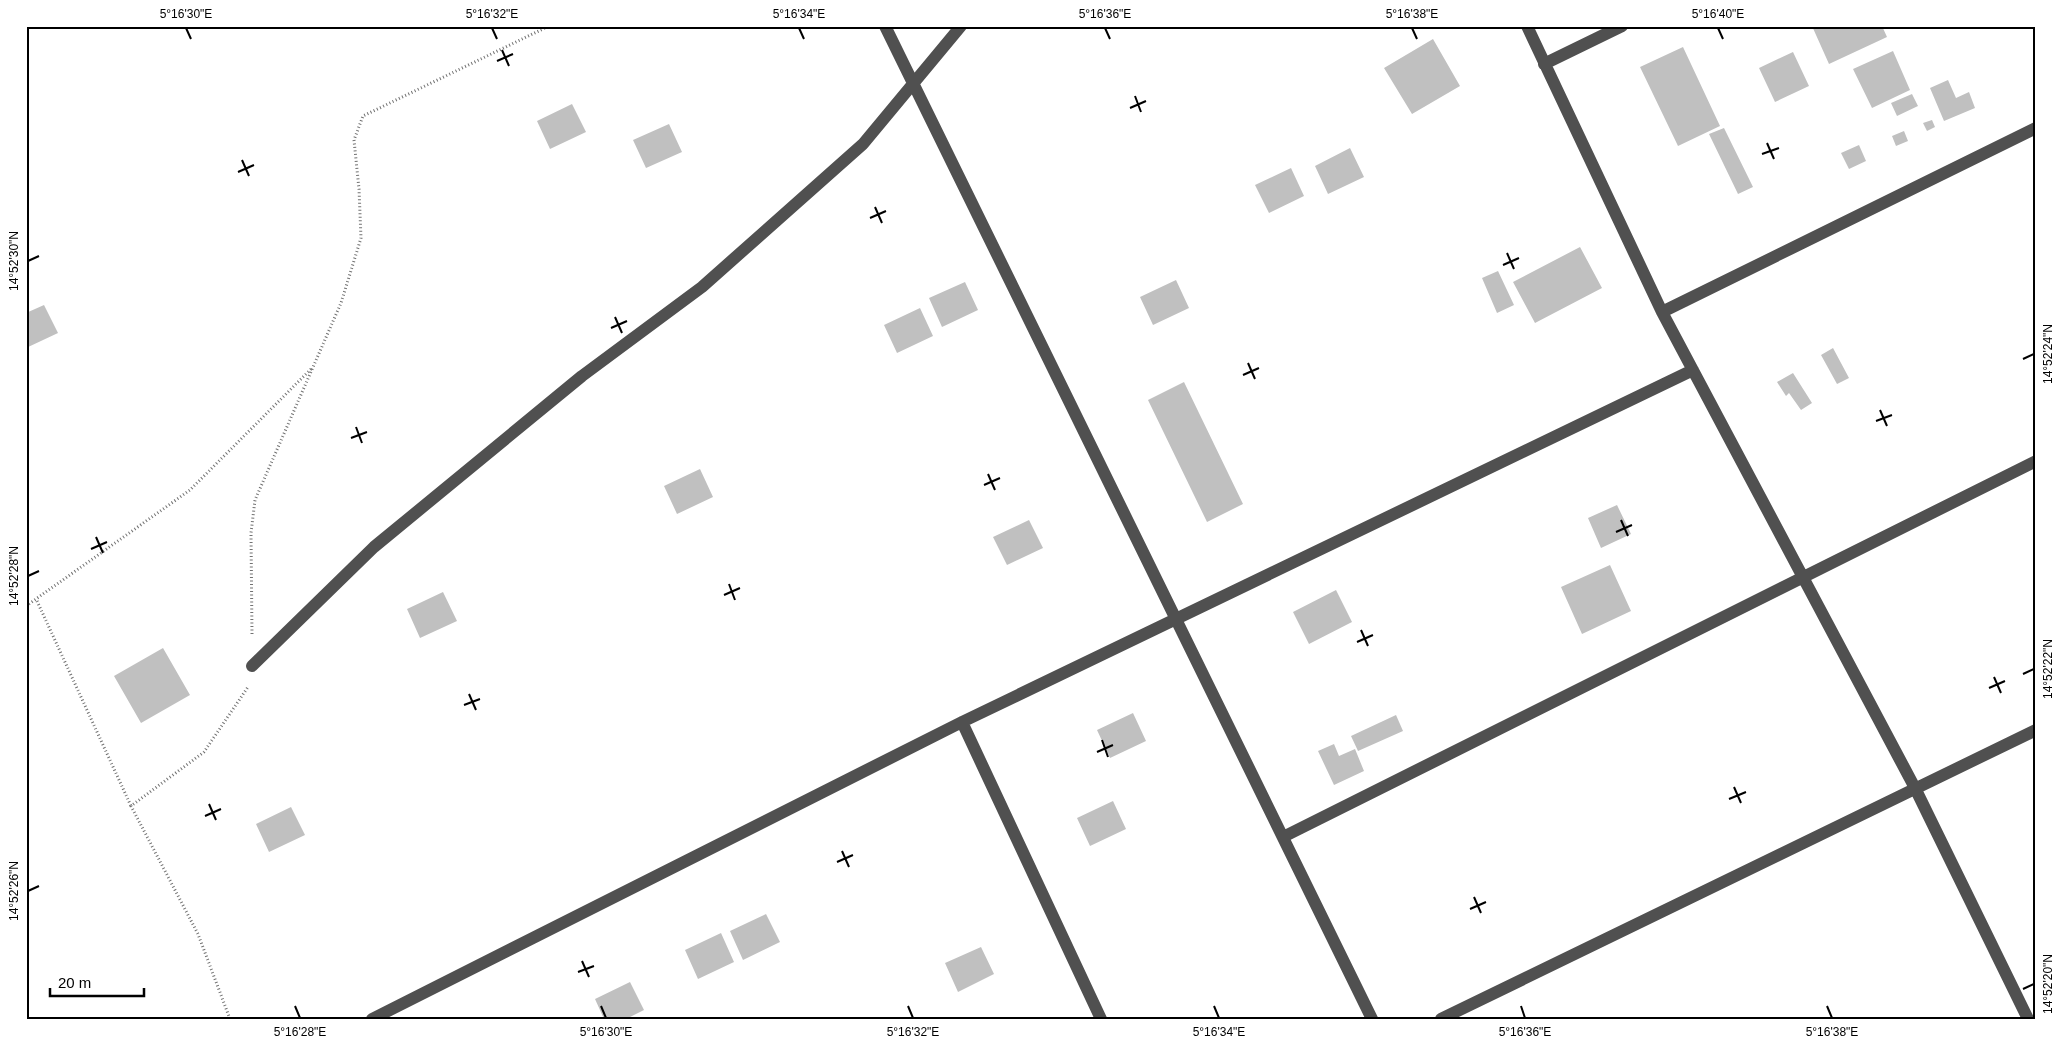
<svg xmlns="http://www.w3.org/2000/svg" width="2062" height="1045" font-family="Arial,sans-serif">
	<style>
		.building { fill: #c0c0c0 }
		.lines { fill: none; stroke-linecap: round; stroke-linejoin: round }
		.path { stroke: #727272; stroke-width: 3; stroke-dasharray: 1 2.5; stroke-linecap: butt }
		.minor { stroke: #505050; stroke-width: 12 }
		.ticks { fill: none; stroke: #000; stroke-width: 2 }
		.neatline { fill: none; stroke: #000; stroke-width: 2 }
		.ticks-label { font-size: 12px; text-anchor: middle; fill: #000 }
	</style>
	<rect width="100%" height="100%" fill="#fff"/>
	<path class="building" d="M1812,26H1882L1887,37L1829,64Z
		M1433,39L1460,86L1412,114L1384,68Z
		M1683,47L1720,126L1678,146L1640,67Z
		M1893,51L1910,90L1872,108L1853,69Z
		M1793,52L1809,86L1775,102L1759,68Z
		M1948,80L1956,98L1969,92L1975,108L1944,121L1930,88Z
		M1912,94L1918,106L1897,116L1891,103Z
		M572,104L586,132L550,149L537,121Z
		M1932,120L1935,127L1927,131L1923,123Z
		M669,124L682,152L646,168L633,140Z
		M1724,128L1753,187L1738,194L1709,134Z
		M1904,131L1908,141L1896,146L1892,136Z
		M1859,145L1866,161L1849,169L1841,153Z
		M1350,148L1364,177L1328,194L1315,166Z
		M1291,168L1304,196L1269,213L1255,185Z
		M1580,247L1602,288L1535,323L1513,282Z
		M1498,271L1514,305L1497,313L1482,278Z
		M1176,280L1189,308L1153,325L1140,297Z
		M965,282L978,310L942,327L929,298Z
		M44,305L58,333L26,348V313Z
		M920,308L933,336L897,353L884,325Z
		M1833,348L1849,378L1837,384L1821,355Z
		M1793,373L1812,403L1801,410L1789,393L1786,396L1777,382Z
		M1184,382L1243,504L1207,522L1148,400Z
		M700,469L713,497L677,514L664,486Z
		M1617,505L1631,534L1601,548L1588,518Z
		M1029,520L1043,548L1007,565L993,537Z
		M1610,565L1631,611L1582,634L1561,587Z
		M1336,590L1352,622L1309,644L1293,612Z
		M443,592L457,621L420,638L407,609Z
		M163,648L190,695L141,723L114,676Z
		M1133,713L1146,741L1110,758L1097,730Z
		M1396,715L1403,731L1358,751L1351,736Z
		M1334,744L1339,756L1355,749L1364,771L1334,785L1318,751Z
		M1113,801L1126,829L1090,846L1077,818Z
		M291,807L305,835L269,852L256,824Z
		M766,914L780,942L743,960L730,931Z
		M721,933L734,962L698,979L685,950Z
		M981,947L994,974L958,992L945,963Z
		M630,982L644,1010L626,1019H604L595,999Z"/>
	<g class="lines">
		<path class="path" d="M37,601L131,806
			M26,606L190,490L311,369
			M252,634L251,533L255,500L341,303L361,238L359,189L354,140L363,116L549,26
			M230,1019L198,934L131,806L204,752L248,687"/>
		<path class="minor" d="M885,26L1372,1019
			M1527,26L1662,312L1915,788L2028,1019
			M1544,64L1622,26
			M1662,312L2036,128
			M252,666L374,547L582,376L702,287L863,144L961,26
			M962,722L1101,1019
			M1283,837L2036,461
			M372,1019L962,722L1693,370
			M1441,1019L2036,730"/>
	</g>
	<path class="ticks" d="M186,28L191,39M492,28L497,39M799,28L804,39M1105,28L1110,39M1412,28L1417,39M1718,28L1723,39M502,50L509,66M497,61L513,54M1135,96L1141,112M1130,108L1146,101M1767,143L1774,159M1762,154L1779,148M242,160L249,176M238,172L254,165M875,207L882,223M870,218L886,211M1507,253L1514,269M28,261L39,256M1503,265L1519,258M615,317L622,333M611,328L627,321M2023,359L2034,354M1248,363L1255,379M1243,375L1259,368M1880,410L1887,426M1876,421L1892,415M356,427L362,443M351,438L367,432M988,474L995,490M984,485L1000,478M1621,520L1628,536M1616,532L1632,525M96,537L103,553M91,549L107,542M28,576L39,571M729,584L735,600M724,595L740,588M1361,630L1368,646M1357,642L1373,635M2023,674L2034,669M1994,677L2001,693M1989,688L2005,681M469,694L476,710M464,705L480,699M1102,740L1108,757M1097,752L1113,745M1734,787L1741,803M1729,799L1746,792M209,804L216,820M205,816L221,809M842,851L849,867M837,862L853,855M28,891L39,886M1474,897L1481,913M1470,909L1486,902M582,961L589,977M578,972L594,966M2023,989L2034,984M295,1006L300,1018M601,1006L606,1018M908,1006L913,1018M1214,1006L1219,1018M1521,1006L1525,1018M1827,1006L1832,1018"/>
	<rect width="2062" height="1045" fill="none" stroke="#ffffff" stroke-width="55"/>
	<path d="M50 988v8h94v-8" fill="none" stroke="#000000" stroke-width="2.5"/>
	<text x="58" y="988" font-size="15" fill="#000000" stroke="#ffffff" stroke-width="4" paint-order="stroke">20 m</text>
	<rect x="28" y="28" width="2006" height="990" class="neatline"/>
	<g class="ticks-label">
		<text x="186" y="18">5°16'30"E</text>
		<text x="492" y="18">5°16'32"E</text>
		<text x="799" y="18">5°16'34"E</text>
		<text x="1105" y="18">5°16'36"E</text>
		<text x="1412" y="18">5°16'38"E</text>
		<text x="1718" y="18">5°16'40"E</text>
		<text transform="translate(14 261) rotate(-90)" y="4">14°52'30"N</text>
		<text transform="translate(2048 354) rotate(-90)" y="4">14°52'24"N</text>
		<text transform="translate(14 576) rotate(-90)" y="4">14°52'28"N</text>
		<text transform="translate(2048 669) rotate(-90)" y="4">14°52'22"N</text>
		<text transform="translate(14 891) rotate(-90)" y="4">14°52'26"N</text>
		<text transform="translate(2048 984) rotate(-90)" y="4">14°52'20"N</text>
		<text x="300" y="1036">5°16'28"E</text>
		<text x="606" y="1036">5°16'30"E</text>
		<text x="913" y="1036">5°16'32"E</text>
		<text x="1219" y="1036">5°16'34"E</text>
		<text x="1525" y="1036">5°16'36"E</text>
		<text x="1832" y="1036">5°16'38"E</text>
	</g>
</svg>
